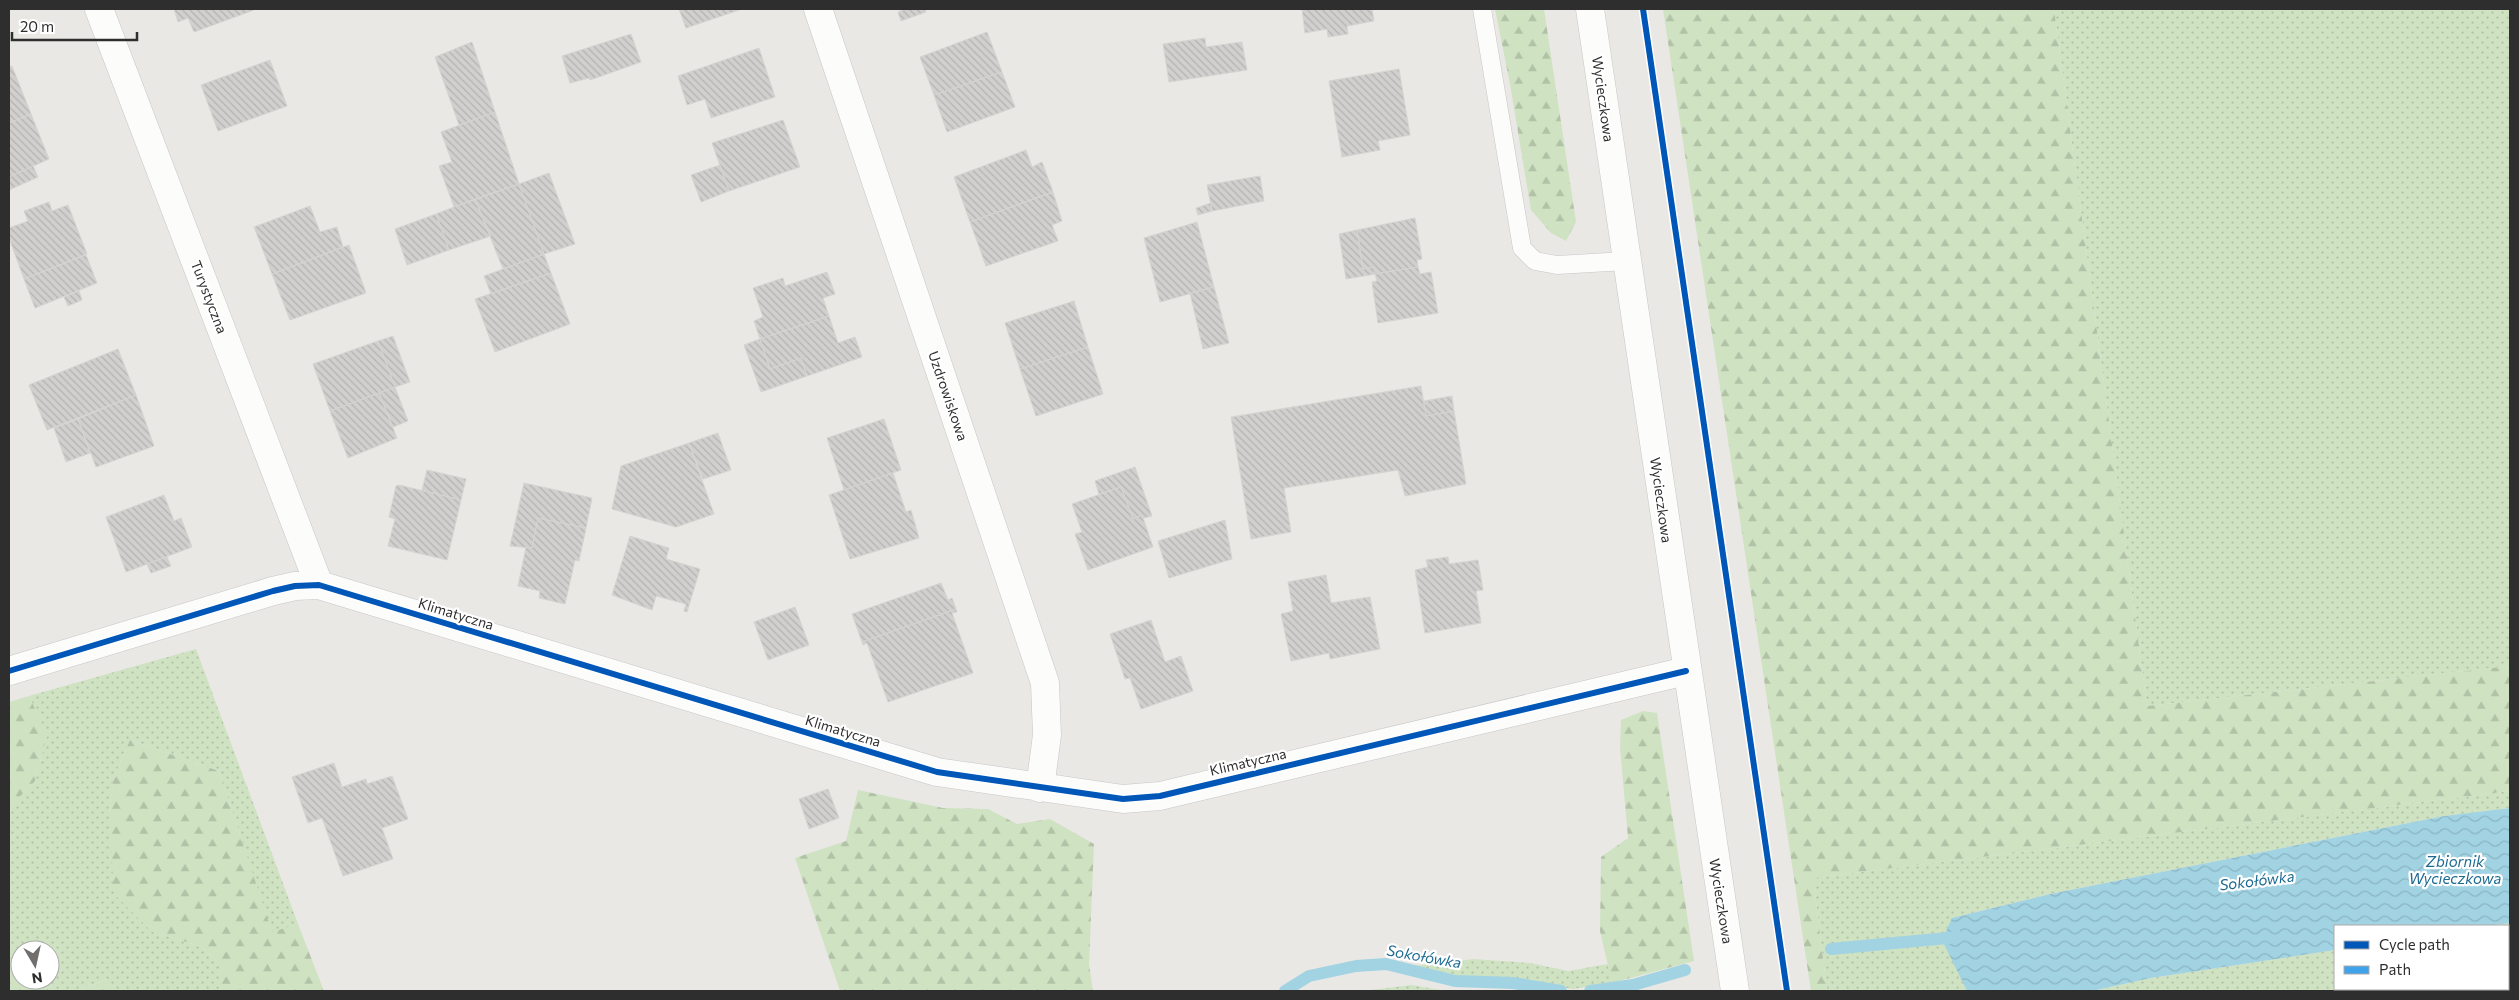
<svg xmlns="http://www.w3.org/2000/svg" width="2519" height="1000" font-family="Commissioner,sans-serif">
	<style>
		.grass { fill: url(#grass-dots) }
		.forest { fill: url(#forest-firs) }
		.water { fill: url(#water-waves) }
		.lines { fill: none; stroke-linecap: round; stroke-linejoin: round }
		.stream { stroke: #a1d3e3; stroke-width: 12 }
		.building { fill: url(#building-back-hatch); stroke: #d5d4d1 }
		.service-casing { stroke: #c7c6c7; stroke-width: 19 }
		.minor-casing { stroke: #c7c6c7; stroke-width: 29 }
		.tertiary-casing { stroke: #c7c6c7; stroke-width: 29 }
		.service { stroke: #fcfcfb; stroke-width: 18 }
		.minor { stroke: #fcfcfb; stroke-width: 28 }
		.tertiary { stroke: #fcfcfb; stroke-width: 28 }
		.quiet { stroke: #3ea3eb; stroke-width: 5; stroke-dasharray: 10 5; stroke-linecap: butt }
		.cycleway-casing { stroke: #fff; stroke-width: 9 }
		.cycleway { stroke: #0057b8; stroke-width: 6 }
		.labels { text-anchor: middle; stroke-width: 4.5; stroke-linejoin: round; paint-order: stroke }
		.street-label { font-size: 14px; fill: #2e2e2e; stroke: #fff }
		.water-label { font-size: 15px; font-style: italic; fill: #1e6b91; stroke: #fff }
	</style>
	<defs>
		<pattern id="grass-dots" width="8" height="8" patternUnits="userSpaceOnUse" patternTransform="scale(1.25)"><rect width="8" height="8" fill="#cfe2c2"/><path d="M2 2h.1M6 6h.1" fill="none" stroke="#b2c2a7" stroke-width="1.8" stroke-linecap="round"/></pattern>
		<pattern id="forest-firs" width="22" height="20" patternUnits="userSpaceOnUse" patternTransform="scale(1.25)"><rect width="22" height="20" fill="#cfe2c2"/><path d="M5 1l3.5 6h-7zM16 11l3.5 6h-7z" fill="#b2c2a7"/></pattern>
		<pattern id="water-waves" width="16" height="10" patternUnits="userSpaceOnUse" patternTransform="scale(1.25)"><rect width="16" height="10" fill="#a1d3e3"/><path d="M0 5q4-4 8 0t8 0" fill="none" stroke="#8bb5c3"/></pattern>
		<pattern id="building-back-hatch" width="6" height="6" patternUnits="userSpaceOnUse" patternTransform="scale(1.25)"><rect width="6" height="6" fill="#d2d0ce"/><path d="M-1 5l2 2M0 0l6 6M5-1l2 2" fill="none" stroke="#b5b3b1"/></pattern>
	</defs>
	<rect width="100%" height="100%" fill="#eae8e5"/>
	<path class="grass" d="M2054,9H2510V666L2147,706Z
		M196,649L298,924L272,933L219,771L130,740L113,780L109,814L151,931L202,947L219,964V991H117L107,979L77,991H53L47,980H50V950H20V952L9,947V808L35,781L47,735L29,696Z
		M2510,791V808L2444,816L2050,894L1952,918L1967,990L1976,991H1827L1813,878Z
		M2510,923V991H2092L2151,978L2335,950V989H2508V926H2488Z
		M1474,959L1530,963L1568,971L1608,964L1612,983L1573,989L1512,979L1449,976L1412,966Z
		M1412,985L1446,991H1361Z"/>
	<path class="forest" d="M1495,9H1544L1576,222L1566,241L1551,233L1531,210L1510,84Z
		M1663,9H2054L2147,706L2510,666V791L1813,878L1827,991H1811Z
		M29,696L47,735L35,781L9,808V702Z
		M1643,711L1657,713L1694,961L1612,983L1600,931L1601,857L1628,838L1620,747L1621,720Z
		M130,740L219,771L272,932L298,924L324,991H219V964L202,947L151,931L114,894L109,814L113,780Z
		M858,790L943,808L988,809L1017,824L1050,819L1094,844L1089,964L1093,991H840L795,858L846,841Z
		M9,947L20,952V980H47L53,991H9Z
		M108,979L117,991H75H77Z"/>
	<path class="water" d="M2510,808V923L2488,926H2335V950L2151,978L2092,991H1967L1942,940L1952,918L2050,894L2444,816Z"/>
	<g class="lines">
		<path class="stream" d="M1831,949L1958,937
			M1285,991L1309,976L1356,966L1386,964L1455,981L1513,983L1561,991
			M1590,991L1633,985L1685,970"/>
	</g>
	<path class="building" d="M174,9H254V10L194,32L188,18L178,22Z
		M679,9H742L686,28Z
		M906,9H925L926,12L901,21L898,12Z
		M1302,9H1372L1374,21L1347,26L1348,34L1328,37L1327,29L1305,33Z
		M987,32L1002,72L934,95L920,57Z
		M631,34L641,62L590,80L589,78L570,83L562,56Z
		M1205,38L1206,47L1242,42L1247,70L1169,82L1163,44Z
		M472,42L495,112L459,125L435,57Z
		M759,48L775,97L711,118L705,99L687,105L678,76Z
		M270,60L287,106L218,131L201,85Z
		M12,66L31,114L9,123V67Z
		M1399,69L1410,135L1378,141L1380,150L1342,157L1329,81Z
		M1002,72L1015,107L947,132L934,95Z
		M495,112L519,184L454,207L439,166L452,162L441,132Z
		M31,114L49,159L9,177V123Z
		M783,120L800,167L729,191L712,143Z
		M1026,150L1032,167L1042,162L1053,192L970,222L954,177Z
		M720,165L729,191L701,202L691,175Z
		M33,166L38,177L9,190V177Z
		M549,173L575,244L544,254L519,184Z
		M1260,176L1264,201L1212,211L1207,185Z
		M519,184L544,254L503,269L475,199Z
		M1053,192L1062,221L1052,225L1058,241L986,266L970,222Z
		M475,199L491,236L449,250L436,214Z
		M49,202L52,211L68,205L87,254L24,279L9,238V228L28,221L24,211Z
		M1211,203L1212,211L1198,215L1196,208Z
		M310,206L320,232L337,227L343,247L272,274L254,227Z
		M436,214L449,250L407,265L395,229Z
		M1415,218L1422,259L1417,260L1418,267L1375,274L1374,267L1363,269L1357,230Z
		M1197,222L1214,287L1160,302L1144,238Z
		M1357,230L1363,269L1374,267L1375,274L1346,279L1339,234Z
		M349,245L366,293L290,320L272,274Z
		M544,254L551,273L491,294L484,276Z
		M86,255L97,283L35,308L24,279Z
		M1418,267L1420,274L1431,272L1438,313L1378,323L1372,282L1377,281L1375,274Z
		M827,272L835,294L823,298L829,316L760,339L754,321L763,317L753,288L783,278L785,286Z
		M551,273L570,324L495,352L475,299Z
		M1214,287L1229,343L1203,349L1190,293Z
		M79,291L82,300L68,306L64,297Z
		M1074,301L1088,347L1020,369L1005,323Z
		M829,316L838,343L855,337L862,357L807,376L801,358L770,369L760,339Z
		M393,336L410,382L395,387L378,341Z
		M760,339L770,369L801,358L807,376L761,392L744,345Z
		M378,341L395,387L330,411L313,364Z
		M1088,347L1103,394L1036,416L1020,369Z
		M118,349L136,395L47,430L29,385Z
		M1421,386L1426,416L1454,411L1466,484L1405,496L1398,470L1284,488L1291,532L1251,539L1231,417Z
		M395,387L408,421L393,427L379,393Z
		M379,393L397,438L348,458L330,411Z
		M136,395L154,446L96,467L78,419Z
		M1452,396L1454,411L1426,416L1424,401Z
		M78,419L90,453L66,462L54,428Z
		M884,419L901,470L844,490L827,438Z
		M718,433L731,470L703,479L689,443Z
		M689,443L714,514L676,527L612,509L621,466Z
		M1135,467L1152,516L1144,518L1142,515L1133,519L1121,487L1099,494L1095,481Z
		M427,470L466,479L461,500L422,490Z
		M893,473L906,512L911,510L919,538L850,559L829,495Z
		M524,483L592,498L586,528L538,518L532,548L510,546Z
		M399,485L461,500L447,560L388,546L395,519L389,517L396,486Z
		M1121,487L1133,519L1142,515L1153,547L1088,570L1075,534L1082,532L1072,504Z
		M164,495L174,521L181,518L192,547L126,572L106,517Z
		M538,518L586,528L579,561L575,560L565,604L539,598L540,591L518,586L526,547L532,548Z
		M1225,520L1232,559L1169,578L1158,541Z
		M630,536L669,548L666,559L700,569L687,612L684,611L686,604L656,596L652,610L612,595Z
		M167,557L171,566L151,573L147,564Z
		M1448,557L1449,564L1478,560L1483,590L1476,591L1481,623L1425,633L1415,570L1428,567L1426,560Z
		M1326,575L1331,603L1370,597L1380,649L1330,659L1329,653L1291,661L1281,614L1293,611L1288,582Z
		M941,583L948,600L952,598L956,609L862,642L852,614Z
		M795,607L809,645L768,660L754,622Z
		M956,609L957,612L952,613L973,673L888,702L867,643L863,645L862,642Z
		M1151,620L1165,662L1181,656L1193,691L1141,709L1130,678L1125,679L1110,634Z
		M334,763L342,787L366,779L367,784L392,776L408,819L382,828L393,859L343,876L322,818L308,823L292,777Z
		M828,789L839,818L809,829L799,799Z"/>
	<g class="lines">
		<g class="service-casing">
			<path id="service" d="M1482,9L1522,248L1535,261L1557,265L1626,261"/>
		</g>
		<g class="minor-casing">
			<path id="minor" d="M99,9L319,585
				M818,9L1045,683L1047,735L1040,788
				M9,671L273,591L295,586L319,585L937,772L1123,799L1160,796L1686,671"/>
		</g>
		<g class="tertiary-casing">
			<path id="tertiary" d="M1590,9L1735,991"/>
		</g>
		<use href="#service" class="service"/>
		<use href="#minor" class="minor"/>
		<use href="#tertiary" class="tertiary"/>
		<path class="quiet" d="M2508,958L2510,957
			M2355,991L2360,989"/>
		<g class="cycleway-casing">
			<path id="cycleway" d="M1643,9L1787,991
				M9,671L273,591L295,586L319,585L937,772L1123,799L1160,796L1686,671"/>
		</g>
		<use href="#cycleway" class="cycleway"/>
	</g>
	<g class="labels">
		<g class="street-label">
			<text transform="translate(1603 99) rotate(82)" y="5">Wycieczkowa</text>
			<text transform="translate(209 297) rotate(69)" y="5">Turystyczna</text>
			<text transform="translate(948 396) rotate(71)" y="5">Uzdrowiskowa</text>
			<text transform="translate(1661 500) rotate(82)" y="5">Wycieczkowa</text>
			<text transform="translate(456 614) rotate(17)" y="5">Klimatyczna</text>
			<text transform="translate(843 731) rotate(17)" y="5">Klimatyczna</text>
			<text transform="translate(1248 762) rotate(-13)" y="5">Klimatyczna</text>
			<text transform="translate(1721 901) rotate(81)" y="5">Wycieczkowa</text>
		</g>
		<g class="water-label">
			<text x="2455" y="867">Zbiornik<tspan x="2455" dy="17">Wycieczkowa</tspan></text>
			<text transform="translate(2257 881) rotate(-7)" y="5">Sokołówka</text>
			<text transform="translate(1424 957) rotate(10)" y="5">Sokołówka</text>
		</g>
	</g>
	<rect width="2519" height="1000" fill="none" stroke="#2e2e2e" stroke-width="20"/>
	<rect x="2334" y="925" width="175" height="65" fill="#ffffff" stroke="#ababab"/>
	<rect x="2344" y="941" width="25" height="8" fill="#0057b8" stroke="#ababab"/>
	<text x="2379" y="950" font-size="15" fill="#2e2e2e">Cycle path</text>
	<rect x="2344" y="966" width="25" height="8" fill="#3ea3eb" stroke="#ababab"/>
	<text x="2379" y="975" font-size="15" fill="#2e2e2e">Path</text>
	<g transform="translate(35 965) rotate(171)"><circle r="24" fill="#ffffff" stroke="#ababab"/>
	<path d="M0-4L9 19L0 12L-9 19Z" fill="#706f6e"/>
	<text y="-8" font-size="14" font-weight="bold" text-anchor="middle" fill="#2e2e2e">N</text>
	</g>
	<path d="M12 32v8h125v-8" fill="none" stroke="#2e2e2e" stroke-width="2.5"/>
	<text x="20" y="32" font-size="15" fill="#2e2e2e" stroke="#ffffff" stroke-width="4" paint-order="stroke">20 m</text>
</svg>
